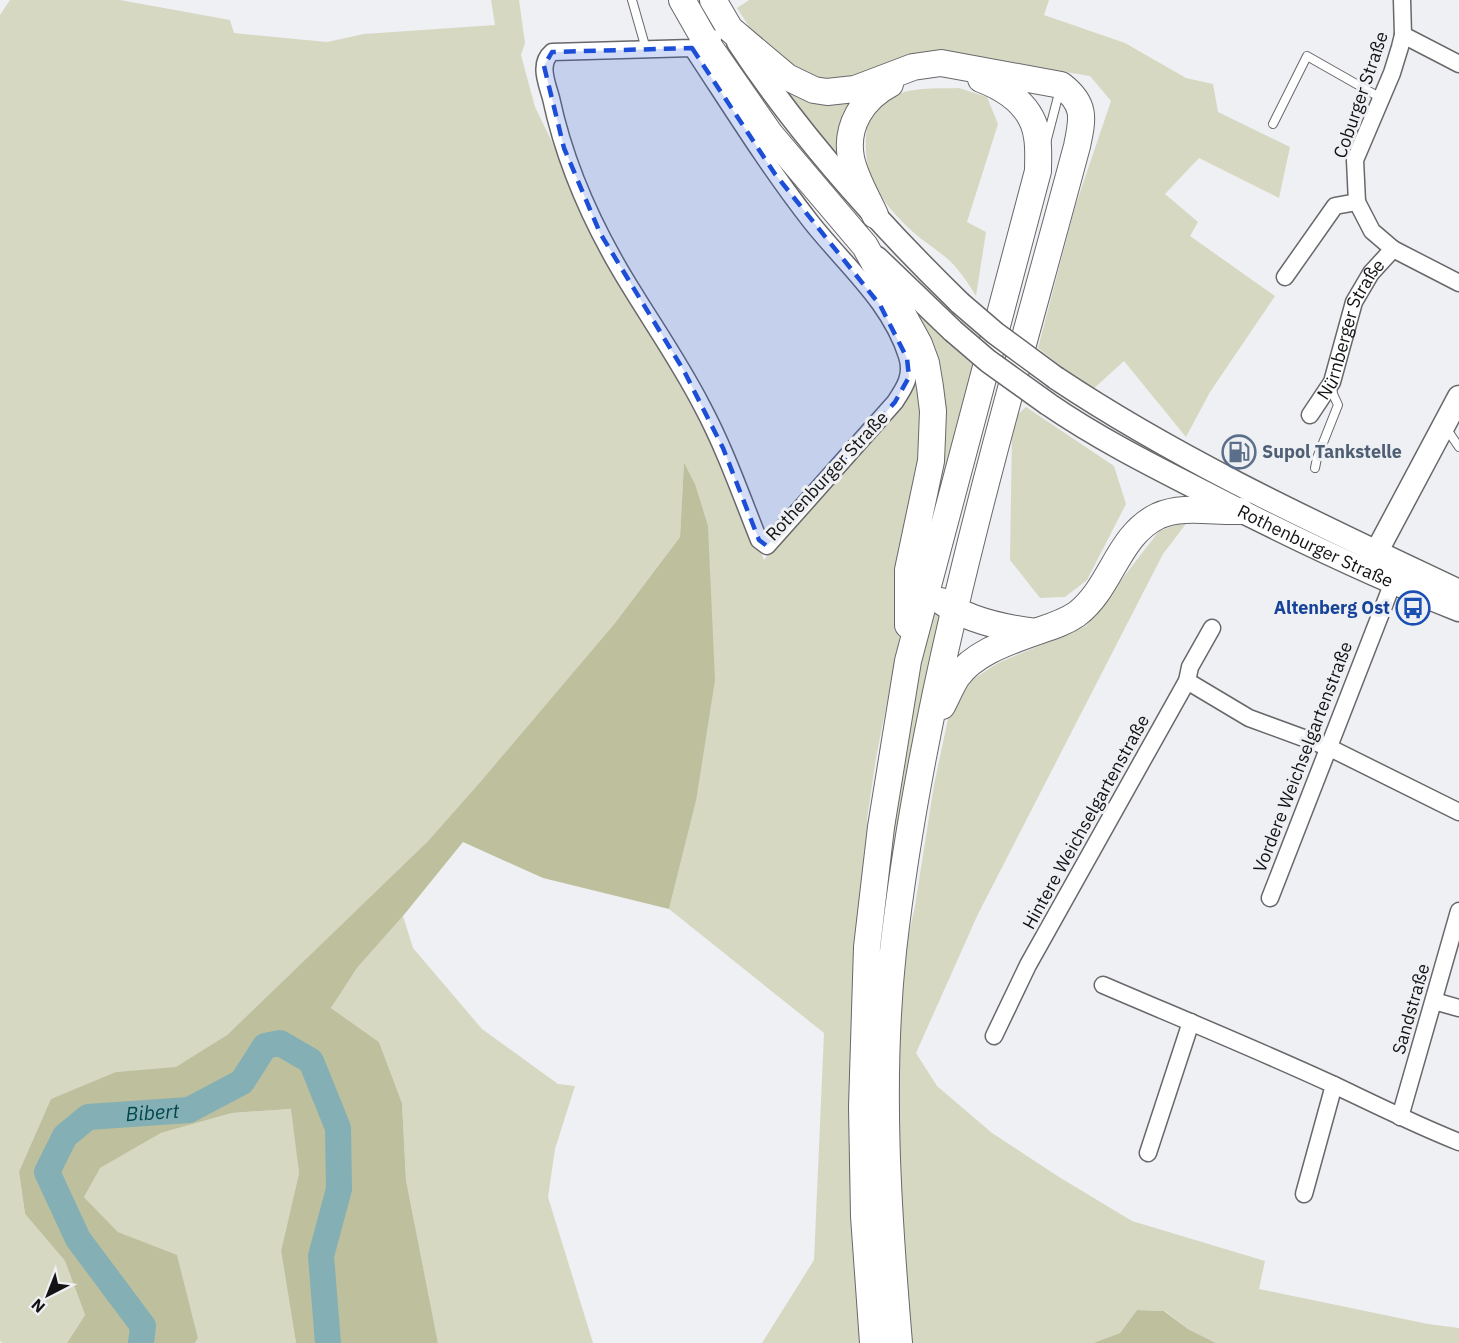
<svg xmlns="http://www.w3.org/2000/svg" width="1459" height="1343" font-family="'IBM Plex Sans',sans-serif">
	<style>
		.green { fill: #d6d8c2 }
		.forest { fill: #bec09d }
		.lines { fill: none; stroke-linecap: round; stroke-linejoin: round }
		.river { stroke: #83afb5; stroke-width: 26 }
		.lane-casing { stroke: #68686b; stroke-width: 10 }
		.street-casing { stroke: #68686b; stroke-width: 19 }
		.secondary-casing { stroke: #68686b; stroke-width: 25 }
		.primary-casing { stroke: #68686b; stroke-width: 28 }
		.lane { stroke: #fff; stroke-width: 8 }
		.street { stroke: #fff; stroke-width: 16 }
		.secondary { stroke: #fff; stroke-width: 22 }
		.primary { stroke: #fff; stroke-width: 26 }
		.secondary-bridge-casing { stroke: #68686b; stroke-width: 25; stroke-linecap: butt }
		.secondary-bridge { stroke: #fff; stroke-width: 22 }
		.marked { fill: #1d4ed8; fill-opacity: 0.2; stroke: #1d4ed8; stroke-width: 4.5; stroke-dasharray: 12 8; stroke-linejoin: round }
		.labels { text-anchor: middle; stroke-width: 6; stroke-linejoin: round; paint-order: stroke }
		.street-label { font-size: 18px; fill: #131314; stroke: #eff0f3 }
		.service-label { font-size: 18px; font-weight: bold; fill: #4e5e75; stroke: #eff0f3; text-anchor: start }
		.transit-label { font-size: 18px; font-weight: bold; fill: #164399; stroke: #eff0f3; text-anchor: end }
		.water-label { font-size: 20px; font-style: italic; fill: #00464d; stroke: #eff0f3 }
	</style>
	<rect width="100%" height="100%" fill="#eff0f3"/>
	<path class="green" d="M10,0H120L230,20L234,33L327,42L364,34L495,25L491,0H519L525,43L521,55L535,107L574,187L726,471L764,560L912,391L915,377L926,393L901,631L876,758L867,819L865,1343H762L814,1260L824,1033L669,909L696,801L684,465L680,537L615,623L481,781L428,841L227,1035L176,1068L116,1072L19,1172L25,1214L65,1261L85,1315L67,1343H2L0,1341V15Z
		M749,0H1049L1044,15L1125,43L1186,78L1213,84L1218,112L1290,147L1279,198L1199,158L1165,194L1198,222L1190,236L1275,296L1210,392L1186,437L1124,361L1091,391L1038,348L1075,207L1111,101L1090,76L980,58L836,87L767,54L737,8Z
		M777,81L853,97L845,166Z
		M959,88L987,97L998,124L967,222L986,232L976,296C971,288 965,278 958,270C946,254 927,245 913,232C881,203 860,173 867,128C868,121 873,115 878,109C897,85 930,89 959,88Z
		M902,295L950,341L949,344L974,365L918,582L936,464Z
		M1026,407L1114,466L1126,504L1087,580L1065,597L1040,598L1010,560L1012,431L1017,415Z
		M1188,521L1163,554L978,914L916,1053L937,1086L992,1133L1059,1177L1132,1221L1265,1261L1259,1289L1428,1324L1459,1328V1343H1216L1188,1329L1165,1311L1137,1310L1120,1333L1093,1343H907L894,1106L902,965L915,906L934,785L948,719L961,687L998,663L1086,626L1159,531Z
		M943,609L904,810L891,1343H881L872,1211L881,893L929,612Z
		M403,916L413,948L482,1029L558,1084L575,1086L555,1149L548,1197L593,1343H438L406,1180L402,1103L379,1042L331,1008L357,968Z
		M292,1109L299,1173L281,1251L296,1343H195L198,1338L177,1256L118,1232L84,1197L99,1168L161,1133L232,1113Z"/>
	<path class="forest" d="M684,463L695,484L708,526L715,680L696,801L669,909L543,878L463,842L403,916L357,968L331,1008L379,1042L402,1103L406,1180L438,1343H296L281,1251L299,1173L291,1109L232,1113L161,1133L100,1168L84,1197L118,1232L177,1255L198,1338L195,1343H67L85,1315L65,1261L25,1214L19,1172L51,1099L116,1072L176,1067L227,1035L428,841L481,781L615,623L680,537Z
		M1137,1310L1164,1311L1188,1329L1216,1343H1093L1120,1333Z"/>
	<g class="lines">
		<path class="river" id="s1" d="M141,1343L143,1326L78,1239L47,1172L65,1136L88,1117L189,1110L242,1082L265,1046L280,1043L311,1061L338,1128L339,1189L321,1256L328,1343"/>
		<g class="lane-casing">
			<path id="lane" d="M632,0L646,49
				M1273,124L1307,56L1381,98
				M1046,143L1060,89
				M1446,428L1459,447
				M1315,468L1317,458L1338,405L1333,394L1332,385"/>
		</g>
		<g class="street-casing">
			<g id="street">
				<path d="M1403,35L1459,64"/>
				<path d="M692,48C731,107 768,167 811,222C845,265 890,302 907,356C913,375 905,387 895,402L767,546L759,540C741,495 725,449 702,406C678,359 647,316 620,270C589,217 564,159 551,98C547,83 538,64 552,52L692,48L713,38"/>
				<path d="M1357,202L1372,231L1393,249"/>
				<path d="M1285,277L1335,206L1357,202L1355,160L1392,73L1400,47L1403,35L1402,0"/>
				<path id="s2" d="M1310,415L1332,382L1354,302L1371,273L1393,249L1459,283"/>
				<path d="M1187,681L1249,718L1328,747L1459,812"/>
				<path d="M1270,898L1397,572"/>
				<path d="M1103,985C1180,1018 1258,1050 1334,1085C1376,1105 1416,1125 1459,1142"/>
				<path d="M1434,1001L1459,1008"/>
				<path d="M994,1036L1028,965L1187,681L1190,667L1212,628"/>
				<path d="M1400,1117L1459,911"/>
				<path d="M1148,1153L1191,1022"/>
				<path d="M1304,1194L1334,1085"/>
			</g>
		</g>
		<g class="secondary-casing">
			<g id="secondary">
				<path d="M738,42C801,138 878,223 960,303"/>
				<path d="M877,258L953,331"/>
				<path d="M1056,378C1182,462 1322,526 1459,591"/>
				<path id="s3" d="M1048,404C1096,437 1147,463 1198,489C1283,533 1370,575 1459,610"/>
				<path d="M1370,564L1459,397"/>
			</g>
		</g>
		<g class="primary-casing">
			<path id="primary" d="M682,0L706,42L770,134L865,246L919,344L926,363L930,387L933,411L932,437L931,461L908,570V625
				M713,0L730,29L787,77L814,90L827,92L855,89L913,67L941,63L1061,85C1086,104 1083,118 1077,146C1006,412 924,677 893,951C879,1082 888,1213 899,1343
				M875,215C867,197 855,178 851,158C845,126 863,98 890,84
				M941,601C966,620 1004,628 1036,632
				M942,706C947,697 951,686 957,677C974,653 1008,642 1035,632C1050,627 1064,623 1077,614C1112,587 1117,536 1158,516C1182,505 1213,512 1240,511
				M873,1343L864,1216L862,1107L867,947L881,827L908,661L1038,171C1038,160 1039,148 1037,137C1033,107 1007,89 981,79"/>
		</g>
		<use href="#lane" class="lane"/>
		<use href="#street" class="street"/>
		<use href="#secondary" class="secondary"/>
		<use href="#primary" class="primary"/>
		<g class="secondary-bridge-casing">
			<path id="secondary-bridge" d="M960,303L995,333L1056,378
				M953,331L988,361L1048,404"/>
		</g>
		<use href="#secondary-bridge" class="secondary-bridge"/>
	</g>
	<path class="marked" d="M692,48L775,174L880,305L907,358L909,377L895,402L767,546L759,540L723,448L684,371L600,233L564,148L544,66L552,52Z"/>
	<defs>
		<g id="fuel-ring" transform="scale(1.725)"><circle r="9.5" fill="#eff0f3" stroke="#5c6f8a" stroke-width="1.5"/><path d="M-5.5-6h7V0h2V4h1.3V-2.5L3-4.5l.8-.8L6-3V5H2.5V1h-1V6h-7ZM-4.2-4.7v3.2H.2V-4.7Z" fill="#5c6f8a"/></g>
		<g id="bus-ring" transform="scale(1.725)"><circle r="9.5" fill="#eff0f3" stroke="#1a4fb4" stroke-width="1.5"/><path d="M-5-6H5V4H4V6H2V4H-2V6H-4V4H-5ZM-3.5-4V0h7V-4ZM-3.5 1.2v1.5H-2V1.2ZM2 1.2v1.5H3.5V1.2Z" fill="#1a4fb4"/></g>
	</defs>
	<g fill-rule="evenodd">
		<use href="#fuel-ring" x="1239" y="452"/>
		<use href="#bus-ring" x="1413" y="608"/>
	</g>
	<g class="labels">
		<g class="street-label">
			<text transform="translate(1361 95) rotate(-71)" y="6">Coburger Straße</text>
			<text dy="6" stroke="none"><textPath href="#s2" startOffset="96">Nürnberger Straße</textPath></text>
			<text transform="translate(827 476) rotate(-47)" y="6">Rothenburger Straße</text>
			<text dy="6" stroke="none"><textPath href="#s3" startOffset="303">Rothenburger Straße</textPath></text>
			<text transform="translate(1303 757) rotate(-69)" y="6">Vordere Weichselgartenstraße</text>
			<text transform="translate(1086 822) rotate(-61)" y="6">Hintere Weichselgartenstraße</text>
			<text transform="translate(1411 1009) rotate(-74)" y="6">Sandstraße</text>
		</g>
		<g class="service-label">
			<text x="1262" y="458">Supol Tankstelle</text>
		</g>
		<g class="transit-label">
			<text x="1390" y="614">Altenberg Ost</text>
		</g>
		<g class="water-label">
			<text dy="7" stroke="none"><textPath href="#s1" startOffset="334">Bibert</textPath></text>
		</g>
	</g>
	<g transform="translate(48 1295) rotate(222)" stroke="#eff0f3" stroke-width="4.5" paint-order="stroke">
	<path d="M0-4.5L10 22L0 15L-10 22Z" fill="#131314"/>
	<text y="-9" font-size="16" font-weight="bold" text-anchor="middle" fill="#131314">N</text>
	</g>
</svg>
